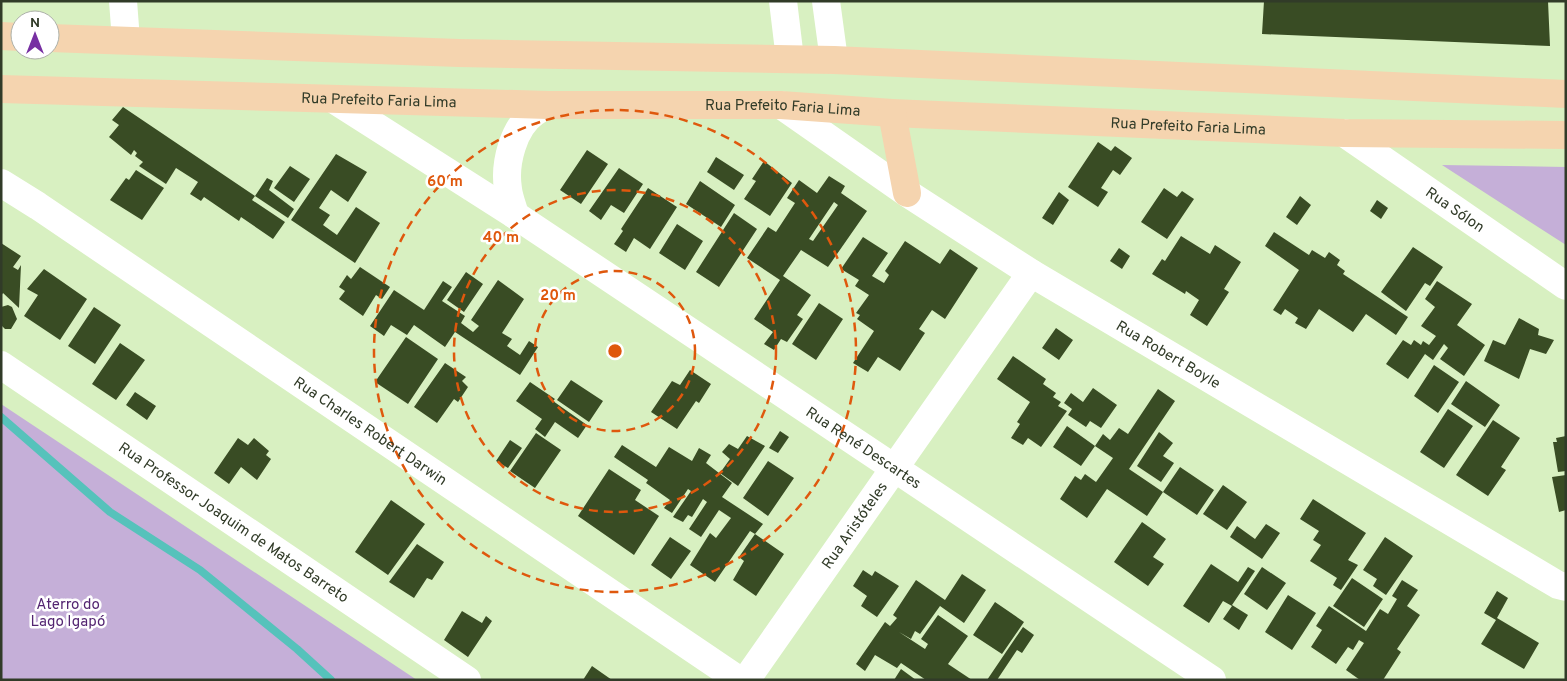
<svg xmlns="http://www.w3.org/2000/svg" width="1567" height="681" font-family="Overpass,sans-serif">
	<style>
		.park { fill: #c5afd8 }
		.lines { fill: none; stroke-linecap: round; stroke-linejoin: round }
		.stream { stroke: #56c2bb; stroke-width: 8 }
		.building { fill: #394c24; fill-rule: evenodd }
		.minor { stroke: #fff; stroke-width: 28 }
		.major { stroke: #f5d4af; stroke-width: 28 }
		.ring { fill: none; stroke: #df580d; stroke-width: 2.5; stroke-dasharray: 9 6 }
		.labels { text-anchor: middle; stroke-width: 5; stroke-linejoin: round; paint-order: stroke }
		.street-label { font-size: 15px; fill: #313b28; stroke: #fff }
		.park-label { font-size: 15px; fill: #532571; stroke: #fff }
		.centre { fill: #df580d; stroke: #fff; stroke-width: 2.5 }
		.ring-label { font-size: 15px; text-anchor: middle; font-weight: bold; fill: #df580d; stroke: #fff; stroke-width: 5; stroke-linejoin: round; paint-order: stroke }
	</style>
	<rect width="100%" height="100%" fill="#d8f0c1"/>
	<path class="park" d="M1442,165L1566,167V245Z
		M1,404L417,680H1Z"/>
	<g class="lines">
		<path class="stream" d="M1,417L110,512L200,570L297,649L331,680"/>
	</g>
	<path class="building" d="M1264,1H1548L1550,46L1262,34Z
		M123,107L255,196L252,200L285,222L273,239L241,217L239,221L204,197L201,201L190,194L198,182L176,168L166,184L139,166L143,162L135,156L137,153L134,150L131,155L109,137L119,125L112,120Z
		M1098,142L1111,151L1115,146L1132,158L1120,175L1113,170L1101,188L1108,192L1098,207L1068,187Z
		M587,150L608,164L581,204L560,190Z
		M336,154L367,172L348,202L331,190L319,208L330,215L323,225L337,235L356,207L380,223L355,263L291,220Z
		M716,157L744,175L734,190L707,172Z
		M764,161L792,183L770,216L744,199L756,181L752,179Z
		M290,166L310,179L294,202L274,188Z
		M619,168L643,184L624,213L611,205L601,220L589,211Z
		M136,170L164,188L142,220L110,200L126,178L129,180Z
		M829,176L845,186L841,193L867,211L828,267L801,250L783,276L811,295L797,315L803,319L787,342L781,339L774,350L764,344L773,332L754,319L780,280L747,258L768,227L776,232L795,203L787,198L799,180L817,193ZM834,202L838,205L813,241L809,239Z
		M267,178L273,181L269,190L294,209L288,218L255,196Z
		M700,181L735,205L721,227L686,204Z
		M648,188L677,207L650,249L634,238L626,252L614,244L623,231L621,229Z
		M1164,188L1177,197L1182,191L1194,199L1167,239L1141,222Z
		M1059,192L1069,200L1053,225L1042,218Z
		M1300,196L1311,205L1297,225L1286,217Z
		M1377,200L1388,208L1381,219L1370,211Z
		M734,213L757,229L719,287L696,272Z
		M677,224L703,241L685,270L659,253Z
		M1274,232L1309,255L1312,250L1325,258L1329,252L1340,260L1337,265L1345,271L1343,274L1408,317L1396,335L1366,314L1353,332L1319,309L1306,329L1295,323L1298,318L1285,309L1281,315L1273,310L1299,270L1265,246Z
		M1181,236L1210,254L1215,245L1241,262L1224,289L1229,292L1207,326L1190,315L1199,300L1186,291L1185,294L1152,274L1162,259L1165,261Z
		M863,237L888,253L872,276L884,283L889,275L885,271L905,241L940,264L950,249L978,268L945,319L932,310L919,329L925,333L900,371L878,357L868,372L853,363L874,331L857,319L860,315L856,313L869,295L855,286L859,280L841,269Z
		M1,243L21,256L13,267L18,270L21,265L19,308L3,293L1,296Z
		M1413,247L1443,267L1430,286L1425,283L1406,311L1381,292Z
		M1119,248L1130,256L1122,269L1110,261Z
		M360,267L390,287L382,299L376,295L363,316L339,299L345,291L339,287L347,275L351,279Z
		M44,269L87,299L60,340L24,316L38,295L27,289Z
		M466,272L483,284L464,312L447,300Z
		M498,280L524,299L502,333L512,339L507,346L520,355L529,341L538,347L520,375L455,332L445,347L414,325L407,335L391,325L384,336L370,326L394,290L424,310L443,281L452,287L442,301L465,316L461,323L473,332L479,326L471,320Z
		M1437,281L1472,304L1457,325L1485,345L1464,376L1440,359L1448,348L1444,344L1433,360L1425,354L1408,379L1386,364L1403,340L1411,345L1414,340L1421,345L1423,341L1429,345L1436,336L1421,326L1435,307L1425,299Z
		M819,303L843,319L816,360L792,344Z
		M8,305L12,307L17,319L11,329H5L1,325V307Z
		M94,307L121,325L95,364L68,346Z
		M1519,318L1539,329L1538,335L1554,340L1546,354L1530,349L1519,379L1484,361L1493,340L1505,345Z
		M1056,328L1073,340L1059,360L1042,348Z
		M406,337L438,359L408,404L375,382Z
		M120,343L145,360L116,400L92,384Z
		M1013,356L1046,379L1043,384L1056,393L1053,397L1061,402L1058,406L1067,411L1041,447L1028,438L1023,445L1011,438L1020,424L1017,422L1030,402L997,379Z
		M445,363L466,377L462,381L468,387L458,402L454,399L437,423L414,407Z
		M1434,365L1459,382L1438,413L1414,396Z
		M690,370L711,384L699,403L696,401L677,429L651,412L672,381L680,385Z
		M571,380L603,401L589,422L557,400Z
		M1466,381L1500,405L1485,427L1451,404Z
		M530,382L555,399L553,401L587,425L578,438L555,422L545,437L535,429L542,419L516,401Z
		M1093,388L1117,405L1101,428L1090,421L1086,427L1068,415L1072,409L1064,403L1071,393L1083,402Z
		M1158,389L1175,401L1129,469L1163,492L1180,467L1214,490L1197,515L1163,492L1147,516L1107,489L1087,518L1060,499L1075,476L1081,480L1085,474L1096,482L1113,458L1095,446L1103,434L1110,440L1119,428L1128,434Z
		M135,392L156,406L147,420L126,405Z
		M1448,409L1473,426L1444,468L1420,452Z
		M1493,420L1520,438L1501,467L1506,470L1488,496L1456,475Z
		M1067,426L1095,446L1081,466L1053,447Z
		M780,431L789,437L778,453L769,448Z
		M1159,432L1173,443L1163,456L1174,463L1161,482L1137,466Z
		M536,433L561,450L535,488L510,471Z
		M747,436L765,446L738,486L720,473L730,459L722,452L729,444L738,449Z
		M1566,436V471L1558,472L1553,442H1557L1556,438Z
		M238,438L248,445L254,438L269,451L266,455L271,459L257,480L241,467L229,484L214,473Z
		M510,440L522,448L508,468L496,461Z
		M622,445L656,467L669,447L692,461L699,448L711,455L706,463L732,483L722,497L763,524L755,534L784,554L756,596L733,580L744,561L739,557L755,534L750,531L715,582L690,565L710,533L716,538L731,518L719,510L701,537L689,529L707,502L703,499L692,517L688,515L683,522L673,517L691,491L688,489L672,513L664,508L670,500L646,483L648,480L614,457Z
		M768,461L794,478L768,516L743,498Z
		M609,469L641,490L635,500L659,516L634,555L578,516Z
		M1566,475V510L1559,512L1552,477Z
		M1223,485L1247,502L1227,530L1203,514Z
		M1313,499L1366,533L1348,560L1358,565L1341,590L1333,585L1337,578L1310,561L1321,545L1313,540L1319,531L1300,519Z
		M391,500L425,524L388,575L355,552Z
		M1142,522L1166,539L1153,557L1164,564L1148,586L1114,562Z
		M1266,524L1280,533L1262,559L1230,537L1237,526L1255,539Z
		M670,537L691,551L671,579L651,565Z
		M1385,537L1413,556L1386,595L1373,586L1377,579L1363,570Z
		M417,544L444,562L432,580L427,578L414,598L389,582Z
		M1211,564L1238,582L1248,567L1255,571L1232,605L1248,615L1239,630L1223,619L1232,606L1223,601L1209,623L1183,606Z
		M1262,567L1286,583L1267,610L1244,594Z
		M863,570L872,576L875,571L899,586L877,617L861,606L867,596L853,586Z
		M962,574L986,590L964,623L940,606L920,634L915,631L911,639L899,632L925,649L928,644L921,639L938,615L968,636L948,664L972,680H926L901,663L897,668L875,655L865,671L856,664L885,622L890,626L897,618L893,615L916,580L945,600Z
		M1352,578L1383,599L1364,627L1333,606Z
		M1402,580L1418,590L1407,606L1420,615L1397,649L1401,652L1383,680H1360L1346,670L1364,643L1359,640L1353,650L1348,647L1336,664L1311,647L1322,630L1316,626L1329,606L1366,631L1380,609L1388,614L1397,599L1392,596Z
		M1497,591L1508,598L1497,618L1539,643L1524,669L1481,644L1496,620L1484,613Z
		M1288,595L1316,613L1292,650L1265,632Z
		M995,602L1024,622L1002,654L973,635Z
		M462,611L482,623L486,616L492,621L468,657L444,640Z
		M1023,627L1034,635L1022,653L1017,650L997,680H987Z
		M592,666L612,680H583Z
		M901,669L916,680H894Z"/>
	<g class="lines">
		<g class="minor">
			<path d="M123,1L126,40"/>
			<path d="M783,1L790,59"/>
			<path d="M826,1L834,60"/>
			<path id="s1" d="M333,99L515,215L1212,680"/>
			<path id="s2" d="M781,105L907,193L1031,273L1558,585L1566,587"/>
			<path id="s3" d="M1344,133L1566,286"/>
			<path id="s4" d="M1,183L38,206L739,680"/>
			<path d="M515,215C513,207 509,198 508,189C504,164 513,127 535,112C539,109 544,107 548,105"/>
			<path id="s5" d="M1,365L467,680"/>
			<path id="s6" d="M746,680L1031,273"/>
		</g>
		<g class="major">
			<path d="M1,36L20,37"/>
			<path d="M50,38L459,53L834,60L1566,94"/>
			<path id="s7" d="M1,89L548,105H781L892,113L1344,133L1566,135"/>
			<path d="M892,113L907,193"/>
		</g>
	</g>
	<g class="ring">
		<circle cx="615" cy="351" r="80"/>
		<circle cx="615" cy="351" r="161"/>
		<circle cx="615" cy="351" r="241"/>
	</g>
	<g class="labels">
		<g class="street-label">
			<text dy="5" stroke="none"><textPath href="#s7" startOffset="378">Rua Prefeito Faria Lima</textPath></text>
			<text dy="5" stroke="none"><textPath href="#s7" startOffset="782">Rua Prefeito Faria Lima</textPath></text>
			<text dy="5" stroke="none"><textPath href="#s7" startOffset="1188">Rua Prefeito Faria Lima</textPath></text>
			<text dy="5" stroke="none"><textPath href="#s3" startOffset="135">Rua Sólon</textPath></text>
			<text dy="5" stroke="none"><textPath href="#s2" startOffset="461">Rua Robert Boyle</textPath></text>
			<text dy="5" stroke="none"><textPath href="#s4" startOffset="445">Rua Charles Robert Darwin</textPath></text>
			<text dy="5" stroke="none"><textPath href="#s1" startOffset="635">Rua René Descartes</textPath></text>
			<text dy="5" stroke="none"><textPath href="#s5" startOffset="281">Rua Professor Joaquim de Matos Barreto</textPath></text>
			<text dy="5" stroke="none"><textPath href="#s6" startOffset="189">Rua Aristóteles</textPath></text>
		</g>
		<g class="park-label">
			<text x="68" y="609">Aterro do<tspan x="68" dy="17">Lago Igapó</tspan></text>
		</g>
	</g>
	<circle cx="615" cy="351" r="8" class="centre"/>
	<g class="ring-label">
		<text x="445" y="186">60 m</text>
		<text x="501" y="242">40 m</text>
		<text x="558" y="300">20 m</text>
	</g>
	<rect width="1567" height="681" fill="none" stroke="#313b28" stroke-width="5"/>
	<g transform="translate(35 35)"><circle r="24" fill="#ffffff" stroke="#adb1a9"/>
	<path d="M0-4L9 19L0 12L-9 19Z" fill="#772fa2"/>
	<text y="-8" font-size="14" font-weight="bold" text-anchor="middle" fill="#313b28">N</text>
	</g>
</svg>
